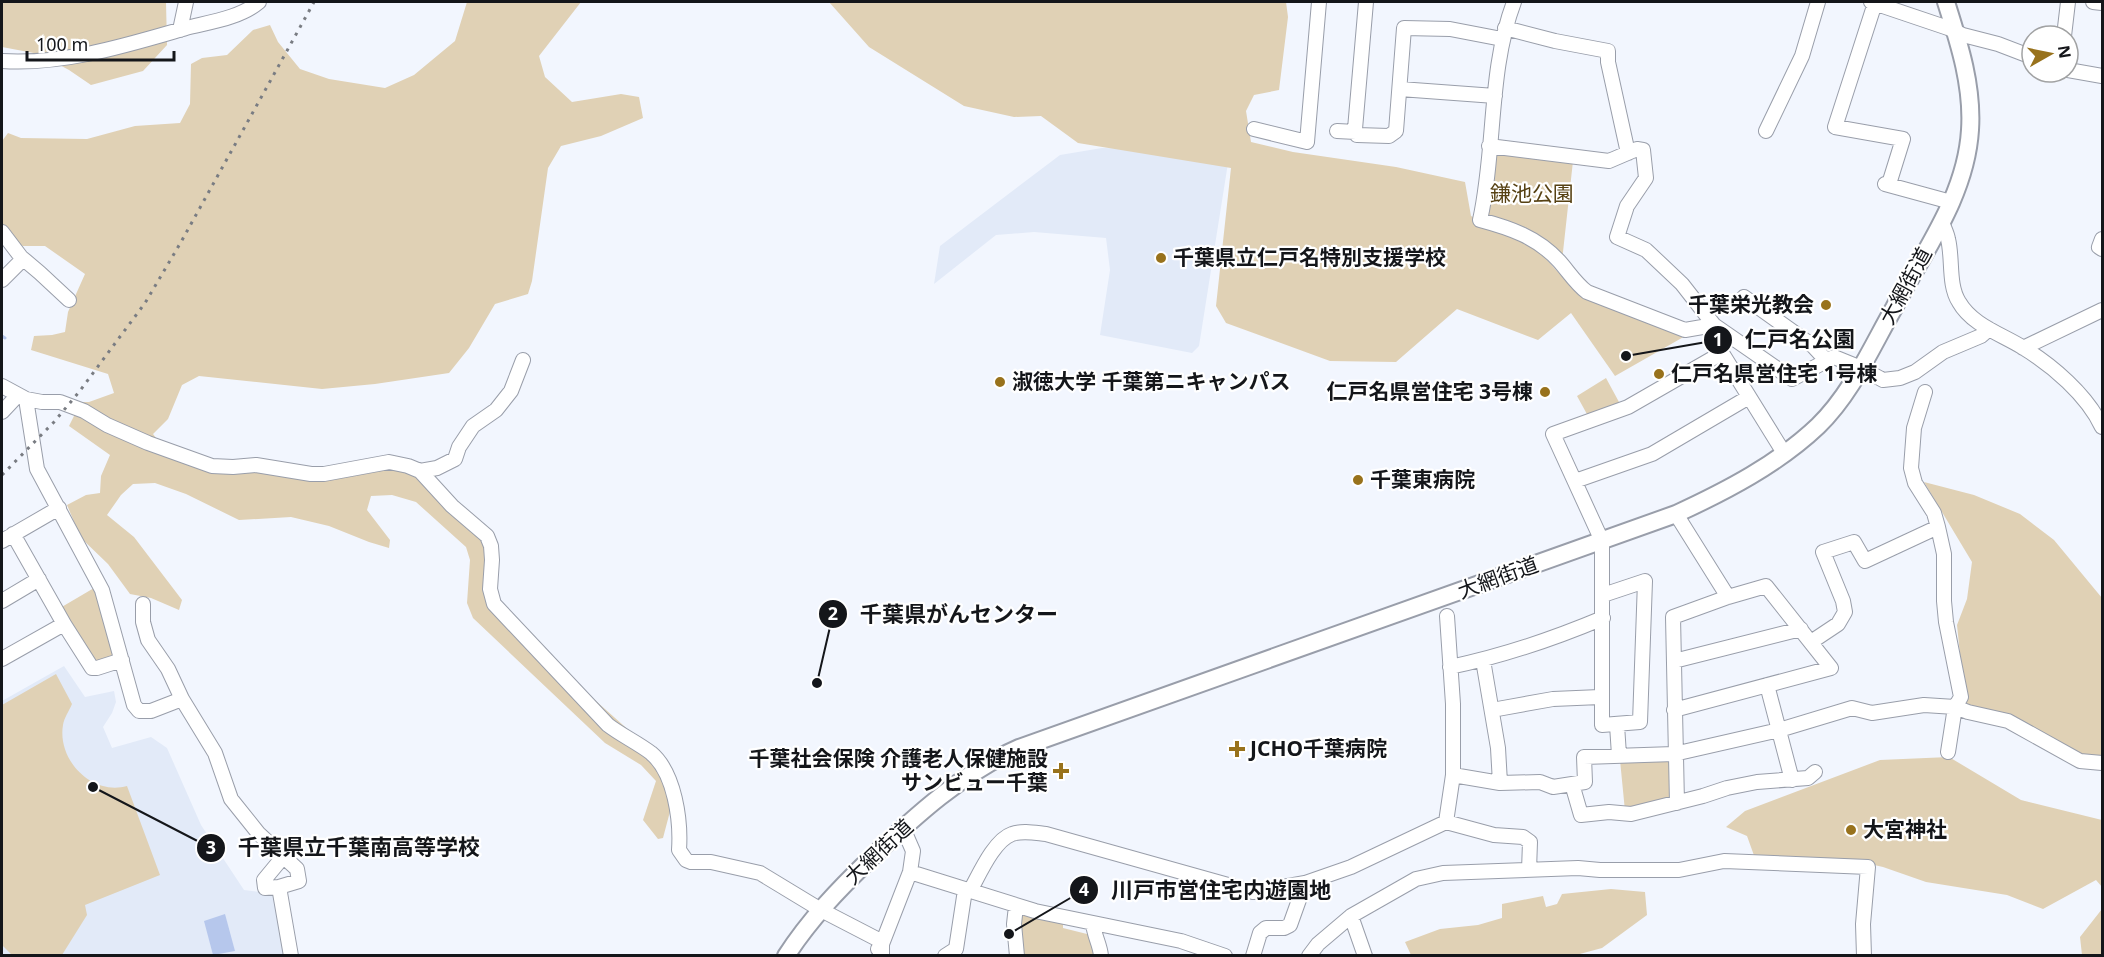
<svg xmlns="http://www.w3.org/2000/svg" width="2104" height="957" font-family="'Noto Sans','Noto Sans JP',sans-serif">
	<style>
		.built { fill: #e2eaf8 }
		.green { fill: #e0d1b5 }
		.water { fill: #b6c7ec }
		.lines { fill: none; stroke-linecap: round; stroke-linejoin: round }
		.stream { stroke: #b6c7ec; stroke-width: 3 }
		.minor-casing { stroke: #999eaa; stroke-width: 16 }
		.major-casing { stroke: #999eaa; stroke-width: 20 }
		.minor { stroke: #fff; stroke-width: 14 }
		.major { stroke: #fff; stroke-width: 16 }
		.rail { stroke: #797c82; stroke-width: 3; stroke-dasharray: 3 6; stroke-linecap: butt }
		.poi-dot { fill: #98721c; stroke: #fff; stroke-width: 2 }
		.labels { text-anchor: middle; stroke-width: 4.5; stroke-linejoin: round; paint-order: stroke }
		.park-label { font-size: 21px; fill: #564113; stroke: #fff }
		.poi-label { font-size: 21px; font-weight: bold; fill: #14161a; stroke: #fff; text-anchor: start }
		.street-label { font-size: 21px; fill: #14161a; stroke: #fff }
		.leader { fill: none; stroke: #14161a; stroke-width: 2 }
		.callout-dot { fill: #14161a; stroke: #fff; stroke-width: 2 }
		.mark-label { font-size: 18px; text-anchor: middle; font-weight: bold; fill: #fff }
		.callout-label { font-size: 22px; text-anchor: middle; font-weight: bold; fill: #14161a; stroke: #fff; stroke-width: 4.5; stroke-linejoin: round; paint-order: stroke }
	</style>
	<rect width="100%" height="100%" fill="#f2f6fe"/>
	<path class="built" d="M1102,148L1140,149L1228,163L1199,346L1192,353L1100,335L1110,270L1106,238L1034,232L996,235L934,284L940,246L1060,155Z
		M64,666L85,697L114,691L116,702L112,713L103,727L112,748L151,737L167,748L201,825L244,890L274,894L285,955H4L2,953V701Z"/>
	<path class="green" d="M2,2H166L167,45L143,71L91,85L69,70L39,54L2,47Z
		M467,2H581L539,56L545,77L572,102L621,94L639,97L643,118L601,136L561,146L548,168L532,281L528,294L495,304L469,348L449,373L375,384L322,389L199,376L182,385L168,419L153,434L169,455L253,472L324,480L404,464L433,495L485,544L497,613L660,758L677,785L663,838L658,839L643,820L656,781L641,765L605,743L473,618L467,603L470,560L466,547L416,502L392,495L371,496L367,510L390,540L389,548L369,542L329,526L291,517L239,520L186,494L155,483L133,484L121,495L107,515L134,537L182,600L179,610L151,598L130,594L108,564L81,538L67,505L86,495L100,493L101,476L110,455L69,426L81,402H89L114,393L108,374L31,350L34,336L52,335L65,332L68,312L85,274L45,246H23L2,237V141L8,133L21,138L87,139L135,126L180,123L190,104L191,64L202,58L227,55L253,30L270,25L278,42L300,69L329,79L385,88L414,75L455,41Z
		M829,2H1286L1288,17L1279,90L1254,95L1246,111L1251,142L1293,152L1396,167L1465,182L1471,216L1536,248L1568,283L1588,299L1687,335L1615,376L1571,313L1538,340L1457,309L1396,362L1330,361L1226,323L1216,306L1231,168L1078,143L1041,116L1014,117L964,106L869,47Z
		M1496,152L1573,161L1562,261L1483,219Z
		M1606,378L1619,402L1618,405L1588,416L1577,396Z
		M1924,482L1974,495L2020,514L2054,540L2102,598V760L2071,751L1965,703L1957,625L1967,599L1972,562Z
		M94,588L114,658L96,664L60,608Z
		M56,674L72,704C69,711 64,718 63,725C57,760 92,796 127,786L160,875L85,905L87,915L62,955H12L2,945V705Z
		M1949,757L2021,800L2102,820V887L2096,880L2043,909L2007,895L1926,882L1883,867L1861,862L1756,861L1747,836L1726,827L1745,811L1880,760Z
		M1669,759L1671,800L1625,811L1620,760Z
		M1611,889L1645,892L1647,915L1602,948L1576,955H1411L1405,942L1440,929L1478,925L1502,918V904L1543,896L1546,907L1557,904L1562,894Z
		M2102,909V955H2082L2080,937Z
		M1021,914L1063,922V928L1091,935L1097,955H1022L1020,925Z"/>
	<path class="water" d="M225,914L235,951L213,955L204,921Z"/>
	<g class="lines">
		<path class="stream" d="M2,336L5,338"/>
		<g class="minor-casing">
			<path id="minor" d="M1366,2L1355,129L1357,135L1389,136L1396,131L1404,28L1450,29L1502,39
				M1514,2C1488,71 1496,148 1480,220C1510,228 1537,237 1559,261C1568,271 1576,284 1587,292L1685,330L1714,325
				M1871,2L1948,28L1963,35L1998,44L2032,57
				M2093,2L2102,3
				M1875,3L1835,127L1903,139L1889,184
				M1505,28L1555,41L1608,51V62L1628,153
				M180,30L186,2
				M2064,36L2068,2
				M2,61C64,65 127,45 186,28C210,22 240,18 259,2
				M2068,70L2102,76
				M1400,89L1495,96
				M1254,129L1307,142L1319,2
				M1337,131L1356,132
				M1766,131L1802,56L1818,2
				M1489,146L1609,161L1637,149L1643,150L1646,178L1627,206L1617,237L1646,250L1682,284L1714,325L1792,379L1834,357L1861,368L1883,380L1900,378L1915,372L1943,352L1981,336L1989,329
				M1885,184L1951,202
				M1942,222C1944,228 1947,233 1948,239C1953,259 1948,285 1959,302C1972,325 2001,334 2022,347C2052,365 2087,395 2102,427
				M2,232L21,257L40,273L69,300
				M2102,239L2099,247L2102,249
				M2,280L23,259
				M1744,297L1813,346L1826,360
				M1709,327L1722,353L1784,453
				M2023,348L2102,310
				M2,386L26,399L42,402H60L84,411L107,425L148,443L212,466L233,467L256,465L311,474H324L389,462L408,466L420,471L452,506L487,536L491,546L492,560L490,589L494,604L608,725C621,735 638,743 651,753C675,773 681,821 679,850L686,860L691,862H711L760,873L821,910L877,939L882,944V956
				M1925,392L1914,428L1911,468L1915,483L1934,513L1938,527L1944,554V601L1946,622L1961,697L1955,707L1948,752
				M26,399L37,469L102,590L134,705L139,711H151L182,699
				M2,412L18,395
				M420,471L437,468L455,459L459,447L473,426L496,410L511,391L523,360
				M1575,481L1652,454L1749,397
				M1676,514L1728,597
				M13,534L64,624L92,668H97L122,660
				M2,541L59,508
				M1603,595L1645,581L1640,722L1602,725V541L1553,434L1628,407L1722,353
				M2,601L39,579
				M143,604V622L148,640L168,669L182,699L215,753L231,799L259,834L297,869L299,881L279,887L265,888L264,880L283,857
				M1811,642L1838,624L1845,612L1843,601L1823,552L1854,542L1865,561L1938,527
				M2,659L64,624
				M1483,660L1498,748L1500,783
				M1674,661L1801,629
				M1450,667C1503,656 1553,639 1603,618
				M1767,685L1792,780
				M1492,710L1553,699L1600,697
				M1674,710L1831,668L1766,586L1728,597L1673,617L1677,803
				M1617,725L1619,755
				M1453,775L1500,783L1540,782L1553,787L1585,782L1584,757L1674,754L1779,730L1852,708L1872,713L1924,705L1955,707L1968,712L2008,721L2080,761L2102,763
				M1572,784L1581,815L1609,812L1631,814L1703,796L1727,788L1757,782L1808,778L1815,772
				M1446,822L1453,775V704L1447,616
				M910,872L1035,911L1181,941L1225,956
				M279,887L291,956
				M970,891C979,875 994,840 1012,834C1023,830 1036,833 1046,834L1253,892L1305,883L1351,867L1446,822L1494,835L1523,837L1530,842L1529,870
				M1016,906L1014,924L1017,956
				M1351,916L1365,956
				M1093,923C1094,936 1100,944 1101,956
				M878,949L882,944L910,872L913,851L903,828
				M945,956L956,949L965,890
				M1253,956L1260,933L1266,928H1284L1290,925L1305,883
				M1309,956L1318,944L1351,916L1416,879L1443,873L1578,868L1600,870H1679L1724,861L1868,867L1863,924L1864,956"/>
		</g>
		<g class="major-casing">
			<path id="major" d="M786,956C810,919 839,889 870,859C915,816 962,773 1019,748L1676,514C1726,491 1778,464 1818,426C1852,393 1871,348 1894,308C1924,251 1966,196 1970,130C1973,86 1959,43 1946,2"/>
		</g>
		<use href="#minor" class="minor"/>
		<use href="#major" class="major"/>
		<path class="rail" d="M2,475L54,422L79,392L145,303L181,242L314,2"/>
	</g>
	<g class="poi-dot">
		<circle cx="1161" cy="258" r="6"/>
		<circle cx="1826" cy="305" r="6"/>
		<circle cx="1659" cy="374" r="6"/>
		<circle cx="1000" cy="382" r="6"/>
		<circle cx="1545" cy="392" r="6"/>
		<circle cx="1358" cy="480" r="6"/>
		<path d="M1234 740h6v6h6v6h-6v6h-6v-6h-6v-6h6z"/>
		<path d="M1058 762h6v6h6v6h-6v6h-6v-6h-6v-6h6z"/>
		<circle cx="1851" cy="830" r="6"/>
	</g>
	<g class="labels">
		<g class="park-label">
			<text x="1532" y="201">鎌池公園</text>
		</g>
		<g class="poi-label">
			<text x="1173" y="265">千葉県立仁戸名特別支援学校</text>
			<text x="1814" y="312" text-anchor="end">千葉栄光教会</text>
			<text x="1671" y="381">仁戸名県営住宅 1号棟</text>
			<text x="1012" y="389">淑徳大学 千葉第ニキャンパス</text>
			<text x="1533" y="399" text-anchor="end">仁戸名県営住宅 3号棟</text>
			<text x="1370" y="487">千葉東病院</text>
			<text x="1250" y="756">JCHO千葉病院</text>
			<text x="1048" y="766" text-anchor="end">千葉社会保険 介護老人保健施設<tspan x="1048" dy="24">サンビュー千葉</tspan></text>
			<text x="1863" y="837">大宮神社</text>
		</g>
		<g class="street-label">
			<text transform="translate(1906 286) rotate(-61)" y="7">大網街道</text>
			<text transform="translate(1498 578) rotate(-20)" y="7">大網街道</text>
			<text transform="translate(879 852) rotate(-43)" y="7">大網街道</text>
		</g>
	</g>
	<path class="leader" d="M1626 356L1718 340M817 683L833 614M93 787L211 848M1009 934L1084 890"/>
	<g class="callout-dot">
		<circle cx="1626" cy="356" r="6"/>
		<circle cx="817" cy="683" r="6"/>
		<circle cx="93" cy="787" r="6"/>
		<circle cx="1009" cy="934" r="6"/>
		<circle cx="1718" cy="340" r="15"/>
		<circle cx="833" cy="614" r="15"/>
		<circle cx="211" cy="848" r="15"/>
		<circle cx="1084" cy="890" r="15"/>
	</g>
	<g class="mark-label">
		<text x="1718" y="346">1</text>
		<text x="833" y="620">2</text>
		<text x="211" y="854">3</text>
		<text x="1084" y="896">4</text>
	</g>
	<g class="callout-label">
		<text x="1800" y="347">仁戸名公園</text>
		<text x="959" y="622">千葉県がんセンター</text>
		<text x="359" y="855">千葉県立千葉南高等学校</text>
		<text x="1221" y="898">川戸市営住宅内遊園地</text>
	</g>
	<rect width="2104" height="957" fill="none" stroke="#14161a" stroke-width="6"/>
	<g transform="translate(2050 54) rotate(81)"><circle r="28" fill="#ffffff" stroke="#a1a2a3" stroke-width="1.5"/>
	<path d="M0-4.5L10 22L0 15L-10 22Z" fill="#98721c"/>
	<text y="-9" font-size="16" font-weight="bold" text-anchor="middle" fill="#14161a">N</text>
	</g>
	<path d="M27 51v9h147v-9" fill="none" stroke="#14161a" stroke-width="3"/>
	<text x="36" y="51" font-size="18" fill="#14161a" stroke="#ffffff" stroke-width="4.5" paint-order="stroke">100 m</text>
</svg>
